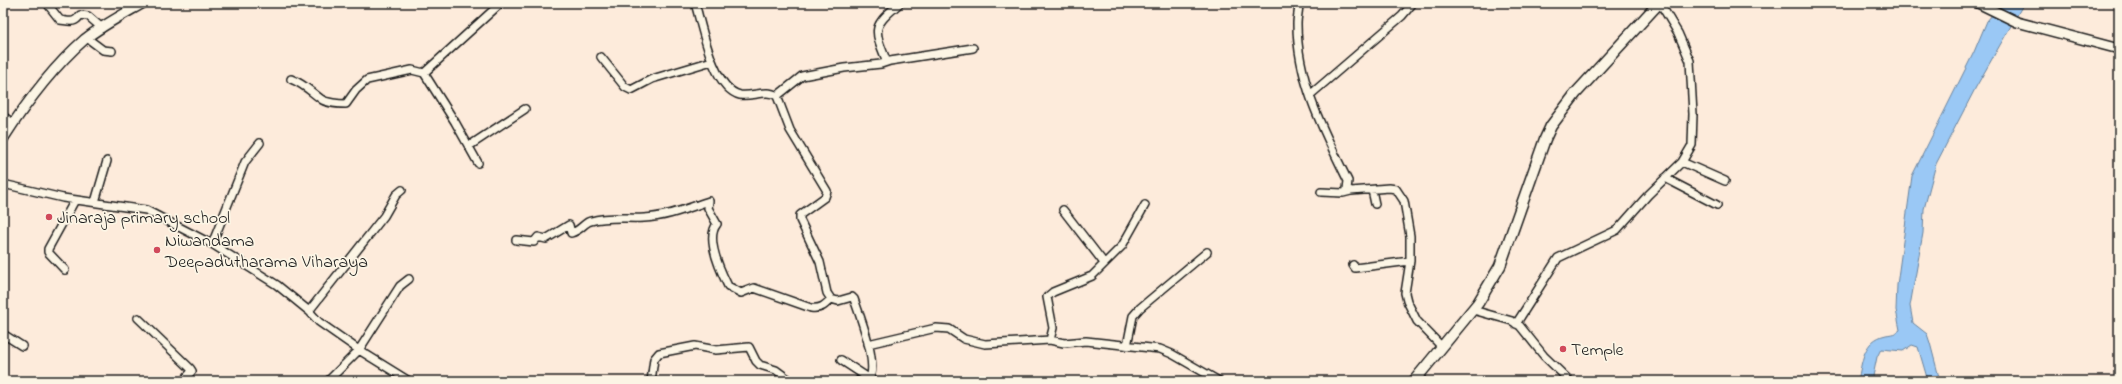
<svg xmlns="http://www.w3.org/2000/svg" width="2122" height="384" font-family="'Indie Flower',sans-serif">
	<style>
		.water { fill: #9ac8f5; stroke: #68839e }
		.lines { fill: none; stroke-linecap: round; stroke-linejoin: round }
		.minor-casing { stroke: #1c1c1c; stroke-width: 10 }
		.tertiary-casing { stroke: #1c1c1c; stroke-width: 12 }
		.secondary-casing { stroke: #1c1c1c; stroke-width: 13 }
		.minor { stroke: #fcf5e5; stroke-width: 7 }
		.tertiary { stroke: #fcf5e5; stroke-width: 9 }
		.secondary { stroke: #fcf5e5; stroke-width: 10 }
		.poi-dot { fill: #d1495b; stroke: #fcf5e5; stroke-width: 1.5 }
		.labels { text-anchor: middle; stroke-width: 3.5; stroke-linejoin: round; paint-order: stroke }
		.poi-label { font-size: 18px; fill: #1c1c1c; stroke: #fcf5e5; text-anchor: start }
	</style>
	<rect width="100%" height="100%" fill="#fdebdb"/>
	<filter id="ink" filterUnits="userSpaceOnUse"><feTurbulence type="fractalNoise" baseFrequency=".025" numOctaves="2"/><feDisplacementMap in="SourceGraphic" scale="8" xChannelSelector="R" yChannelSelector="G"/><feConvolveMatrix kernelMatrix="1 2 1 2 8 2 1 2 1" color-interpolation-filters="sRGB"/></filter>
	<g filter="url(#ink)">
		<path class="water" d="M2002,3H2024L1976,87L1936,164L1924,209L1923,233L1910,306L1913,323L1927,334L1930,343L1940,381H1928L1918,347L1912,345L1903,351L1881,349L1877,357L1872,381H1858C1862,362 1863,340 1886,335C1892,334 1895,334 1900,330L1896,310L1897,285L1912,176L1974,52L1987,21Z"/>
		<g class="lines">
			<g class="minor-casing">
				<path id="minor" d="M695,3C702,26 713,89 740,95C752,97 767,89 777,96L790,130L827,191L825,197L800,215V220L820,262L827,293L831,299L838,301L852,297L854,299C860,316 880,367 868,381
					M1299,3C1299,10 1297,17 1297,24C1297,81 1324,132 1348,181L1347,189L1351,191L1389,188L1396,189L1404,201L1410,236V261L1405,293L1407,301L1417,321L1442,347
					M49,6L60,20C69,21 75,24 80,15L88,16L102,28
					M87,38L103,50L112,51
					M601,57L625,87L631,90L652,79L712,61
					M887,62C873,28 872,27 900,3
					M424,73L501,3
					M291,79C304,84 310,91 321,99C326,103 340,104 346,104L356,90L367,80L412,70L424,73L455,122L478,163
					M1310,95L1402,16L1413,3
					M777,96L802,76L844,68L881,64L890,61L973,48
					M3,116L13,123
					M469,146L525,109
					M1682,162L1725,181
					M1665,178L1717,205
					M3,184L63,198L146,210L212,244L277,285L309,311L319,322L359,350L409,381
					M1372,190L1375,204
					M1321,192L1343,193L1351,191
					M95,202L107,161
					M1063,210L1104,263
					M516,240L534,242L538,237L546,239L569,225L571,233C582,230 584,222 591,221C609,216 626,219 644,218C666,217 688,208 709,201L708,208L717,224C705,238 721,272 728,286L741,293L754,288L811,308C821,309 824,306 831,299
					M212,244L245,162L260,143
					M1353,265L1355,268L1410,261
					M65,270L48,252V249L75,200
					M1473,310L1512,321L1520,326L1544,356L1570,381
					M309,311L384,216L396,195L402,190
					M138,318L190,368L192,371L183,381
					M1516,324L1558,258L1617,230L1648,195L1682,162L1692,145L1693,114L1690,61L1678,33L1660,3
					M3,334L22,346
					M1050,340L1053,328L1047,297L1053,292L1092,276L1122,246L1145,205
					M868,344L936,328L949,329L964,339L985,344L1050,340L1064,343L1086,341L1160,349L1172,354L1219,381
					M1127,346L1133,316L1140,308L1207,252
					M841,360L870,379
					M328,381L359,350L400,286L409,279
					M651,381L654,359L659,353L695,346L716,350L749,347L756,361L760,365L776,370L791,381
					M858,381H863"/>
			</g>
			<g class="tertiary-casing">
				<path id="tertiary" d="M1978,3L2017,22L2119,49
					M3,139C26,103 53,67 85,39C103,25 124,14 143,3"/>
			</g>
			<g class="secondary-casing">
				<path id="secondary" d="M1414,381L1478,303L1500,266L1545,139L1551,126L1576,93L1659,3"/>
			</g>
			<use href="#minor" class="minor"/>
			<use href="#tertiary" class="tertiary"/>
			<use href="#secondary" class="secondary"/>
		</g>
	</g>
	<g class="poi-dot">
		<circle cx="49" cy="217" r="4"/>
		<circle cx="157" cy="250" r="4"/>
		<circle cx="1563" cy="349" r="4"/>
	</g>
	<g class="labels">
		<g class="poi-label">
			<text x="57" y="223">Jinaraja primary school</text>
			<text x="165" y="246">Niwandama<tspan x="165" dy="21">Deepadutharama Viharaya</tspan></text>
			<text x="1571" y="355">Temple</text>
		</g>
	</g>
	<rect width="2122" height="384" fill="none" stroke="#fcf5e5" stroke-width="16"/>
	<rect x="8" y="8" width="2106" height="368" fill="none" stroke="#1c1c1c" stroke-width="1.5" filter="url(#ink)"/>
</svg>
